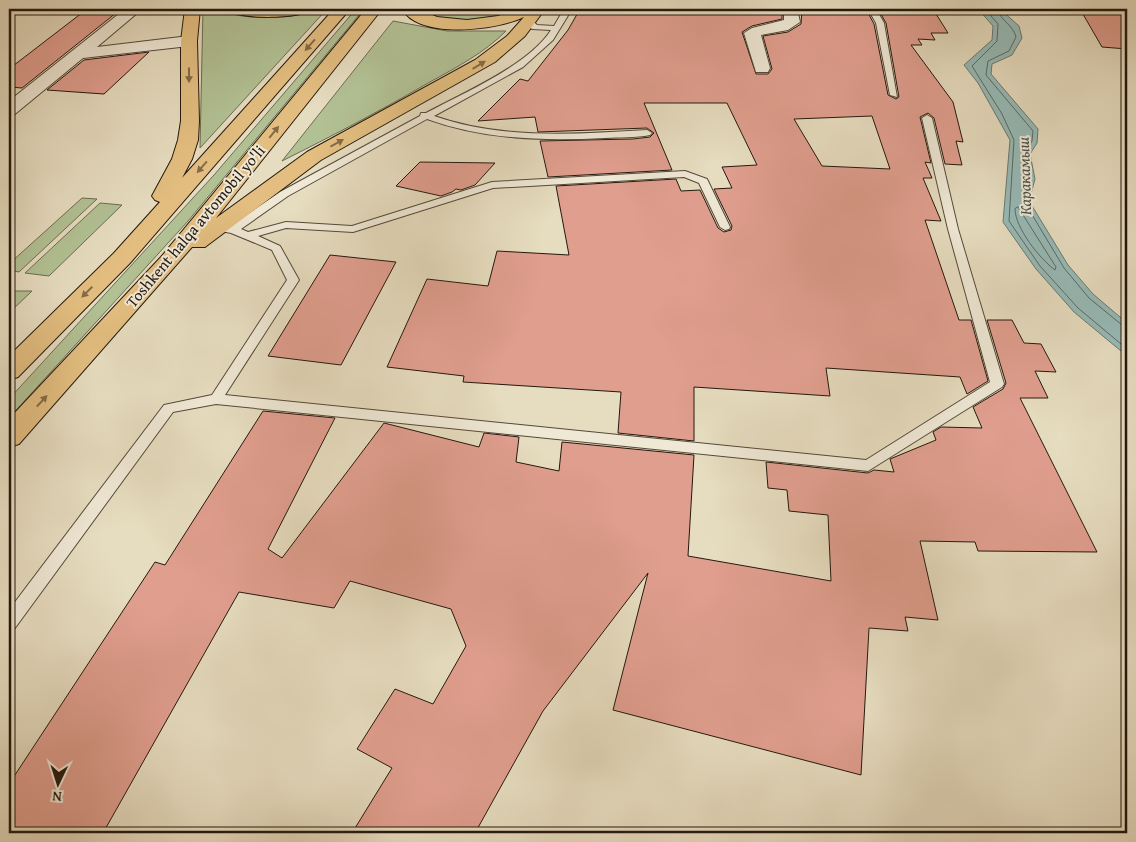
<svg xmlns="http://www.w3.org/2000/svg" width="1136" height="842" font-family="'Gentium Book Plus',serif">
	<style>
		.green { fill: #b2c194; stroke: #6b6c51 }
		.water { fill: #97bab6; stroke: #697973 }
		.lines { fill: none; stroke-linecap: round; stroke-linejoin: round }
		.shore { stroke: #5e6962; stroke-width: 1 }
		.building { fill: #e09e8e; stroke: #24180e; fill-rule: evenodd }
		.service-casing { stroke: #54493a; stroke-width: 2 }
		.minor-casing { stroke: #54493a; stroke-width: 2 }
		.trunk-casing { stroke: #24180e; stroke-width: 2 }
		.service { fill: #efe8d5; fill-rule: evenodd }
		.minor { fill: #efe8d5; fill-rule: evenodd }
		.trunk { fill: #e3be80; fill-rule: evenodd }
		.oneway { fill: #846b47 }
		.labels { text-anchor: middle; stroke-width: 4; stroke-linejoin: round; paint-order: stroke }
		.far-water-label { font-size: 16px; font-style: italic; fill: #4c5149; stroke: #efe8d5 }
		.far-street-label { font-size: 16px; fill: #24180e; stroke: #efe8d5 }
	</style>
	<rect width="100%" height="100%" fill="#e6dcbf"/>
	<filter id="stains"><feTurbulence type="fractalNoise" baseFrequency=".004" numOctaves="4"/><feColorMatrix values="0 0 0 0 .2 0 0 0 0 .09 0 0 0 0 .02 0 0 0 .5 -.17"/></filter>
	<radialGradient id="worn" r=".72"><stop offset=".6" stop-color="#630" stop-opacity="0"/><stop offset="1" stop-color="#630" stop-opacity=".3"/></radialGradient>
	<path class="green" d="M203,9C217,9 228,14 242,16C270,20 299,16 327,9L200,148Z
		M356,9H364L188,221L9,418V399L214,175Z
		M419,9H518C491,24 444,29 419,9Z
		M393,21L447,31H506C484,53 457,67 430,82C382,110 332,136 282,161Z
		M82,198L97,199L19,272L9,270V264Z
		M100,203L122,205L49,276L25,273Z
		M9,291H32L9,313Z"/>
	<path class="water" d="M978,9H1000L1019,26L1022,38L1012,55L992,64L991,74L1038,129L1037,143L1030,154L1035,179L1029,201L1068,265L1093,294L1127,323V356L1074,312L1036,269L1003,222L1010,140L978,83L964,65L992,40L993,26Z"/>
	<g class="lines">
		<path class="shore" d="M985,9L998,24L997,41L972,66L1002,114L1014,140L1009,221L1040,266L1078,308L1127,349
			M997,9C1001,21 1013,25 1016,37L1009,51L988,61L986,75L1033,131L1032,141L1025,154L1030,179L1025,203L1064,268L1089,298L1122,325L1127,326
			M1018,207L1056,267L1055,270C1040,259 1015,228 1015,209Z"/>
	</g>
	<path class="building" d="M87,9H121L22,88L9,87V69Z
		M580,9H782V19L752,26L742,32L756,74H768L772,69L763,36L788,32L801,24L802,9H866L874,24L888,95L896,99L899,97L886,23L878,9H933L948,33H931L935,40L918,39L922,45H911L953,102L963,142L956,141L962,165L945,164L934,118L928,113L920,117L931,163L925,162L932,178H923L941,221L925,220L959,320H971L988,381L967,394L960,377L826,368L830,396L694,387V441L618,433L621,392L463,382L464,376L387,367L427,279L488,286L497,251L569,255L556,186L676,179L681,191L700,190L718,228L724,232L731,230L732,226L714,189L732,188L722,167L757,165L727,103H644L672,170L548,177L540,141L633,139L650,137L654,133L647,128L538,132L535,117L478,121L520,79L528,81L568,30ZM872,116L890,169L822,166L794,119Z
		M1080,9L1127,11V49L1102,47Z
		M149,52L104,94L47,90L84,60Z
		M420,162L495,163L475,185L461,190L456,189L452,192L441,196L396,186Z
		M330,255L396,262L341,365L268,356Z
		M987,320H1012L1024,343L1041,344L1056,372L1035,371L1048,398H1020L1097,552L978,551L975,542L920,541L938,620L905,617L908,631L869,628L861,775L613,710L648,573L543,711L475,833H352L392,768L357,749L395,689L433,704L466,646L451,609L350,581L334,608L239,592L103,833H9V784L155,562L165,565L263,411L335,418L268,549L282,558L384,423L479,447L484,433L519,437L516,462L559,471L562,442L694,455L688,556L831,581L828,515L789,511L787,490L768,488L766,462L868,473L874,470L894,472L890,459L936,440L933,432L941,427L982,428L973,407L1003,389L1006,383Z"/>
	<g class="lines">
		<g class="service-casing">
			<path id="service" d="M564,9H572L553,40L523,67L434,116C503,140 575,134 647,130L652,133L650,135C636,138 619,137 605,138C544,141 485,140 427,119L288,196L241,229L248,232L286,222L352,226L492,182L685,171L707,179L730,227L729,229L725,230L720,227L699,183L684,177L493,188L353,232L286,228L258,236L280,246L299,280L225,395L866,460L990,382L948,229L922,118L927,115L932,118L958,229L1004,384L1002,387L868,471L216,404L173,412L15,628L9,630V610L164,405L212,395L287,280L272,250L231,233L221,231V227L231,226L280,192L420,116L421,113H426C463,93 529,65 551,30L532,29L526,24V20H532L537,25L554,26Z
				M868,9H876L884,23L897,97L890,95L876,23Z"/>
		</g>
		<g class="minor-casing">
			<path id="minor" d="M125,9H142L97,47L189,36L197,41L189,46L83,58L15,114L9,115V101Z
				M784,9H800L798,13L800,22L788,30L761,35L770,68L768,72H756L744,33L752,28L784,20Z"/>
		</g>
		<g class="trunk-casing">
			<path id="trunk" d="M185,9H200L197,41L199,121L198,140L192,159L182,178L334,9H350L130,263L18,377L9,380V356L114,253L160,202L155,200L152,196L172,159L178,140L181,121V41Z
				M227,9H312C304,19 235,20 227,9Z
				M366,9H382L216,218L307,152L475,60L507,36L524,17C497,30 420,40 402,9H419L437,17L467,20L498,16L517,9H545L525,36L495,62L321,160L205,247H192L19,444L9,447V419L161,257Z"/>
		</g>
		<use href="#service" class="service"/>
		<use href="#minor" class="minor"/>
		<use href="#trunk" class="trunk"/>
	</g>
	<defs><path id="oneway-solid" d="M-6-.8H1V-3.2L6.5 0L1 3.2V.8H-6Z" transform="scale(1.25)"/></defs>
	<g class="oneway">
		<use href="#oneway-solid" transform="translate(310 45) rotate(131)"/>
		<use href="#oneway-solid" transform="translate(479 65) rotate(-31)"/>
		<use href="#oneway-solid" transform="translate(189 75) rotate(90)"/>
		<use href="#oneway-solid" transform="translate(274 132) rotate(-51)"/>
		<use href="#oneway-solid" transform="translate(337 143) rotate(-29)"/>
		<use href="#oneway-solid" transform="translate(202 167) rotate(131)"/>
		<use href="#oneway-solid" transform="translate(87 292) rotate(135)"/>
		<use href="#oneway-solid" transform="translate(42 401) rotate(-47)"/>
	</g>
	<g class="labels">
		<g class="far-water-label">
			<text transform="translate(1024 176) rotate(-92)" y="6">Каракамыш</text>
		</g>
		<g class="far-street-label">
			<text transform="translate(195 226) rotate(-50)" y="6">Toshkent halqa avtomobil yo'li</text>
		</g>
	</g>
	<rect width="1136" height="842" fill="none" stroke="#e6dcbf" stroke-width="30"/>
	<rect x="10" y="10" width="1116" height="822" fill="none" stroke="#24180e" stroke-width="2.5"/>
	<rect x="15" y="15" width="1106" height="812" fill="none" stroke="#24180e"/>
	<g transform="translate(58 784) rotate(184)" stroke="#efe8d5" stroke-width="4" paint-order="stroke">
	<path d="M0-4L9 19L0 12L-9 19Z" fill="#24180e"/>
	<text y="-8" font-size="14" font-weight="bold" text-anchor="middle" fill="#24180e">N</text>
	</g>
	<rect width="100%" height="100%" filter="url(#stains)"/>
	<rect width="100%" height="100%" fill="url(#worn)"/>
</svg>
